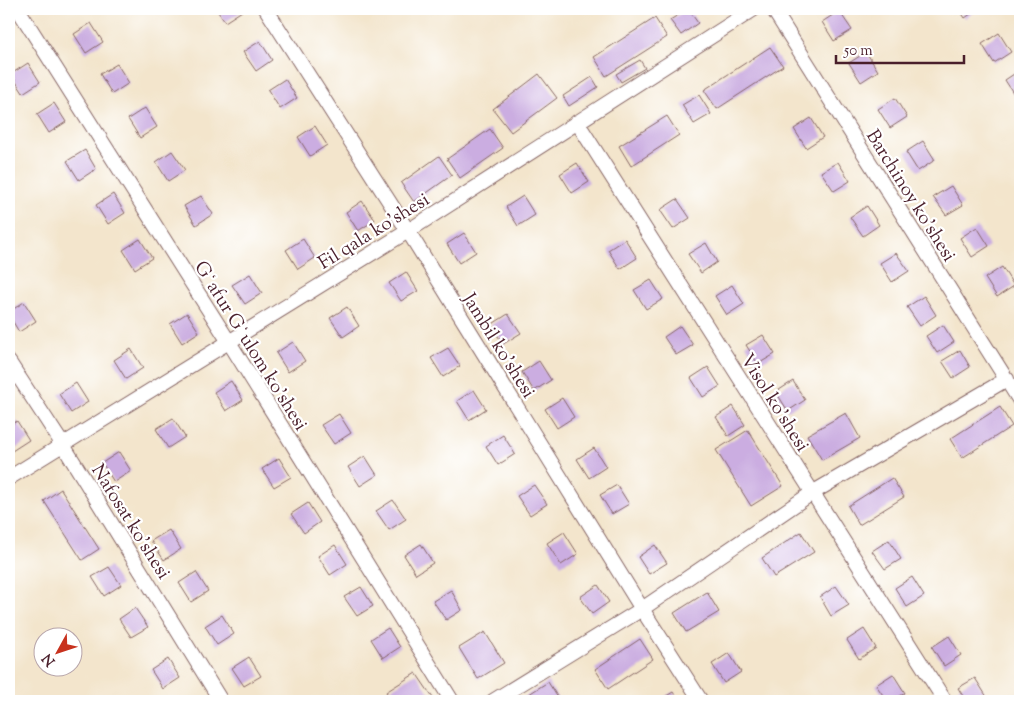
<svg xmlns="http://www.w3.org/2000/svg" width="1029" height="710" font-family="'Sorts Mill Goudy',serif">
	<style>
		.building { fill: #cbade1 }
		.lines { fill: none; stroke-linecap: round; stroke-linejoin: round }
		.street-casing { stroke: #856463; stroke-width: 16 }
		.street { stroke: #fff; stroke-width: 14 }
		.labels { text-anchor: middle; stroke-width: 4.5; stroke-linejoin: round; paint-order: stroke }
		.street-label { font-size: 19px; fill: #4a1f2b; stroke: #fff }
	</style>
	<rect width="100%" height="100%" fill="#fff"/>
	<filter id="ink" filterUnits="userSpaceOnUse"><feTurbulence type="fractalNoise" baseFrequency=".02" numOctaves="2"/><feDisplacementMap in="SourceGraphic" scale="10" xChannelSelector="R" yChannelSelector="G"/><feConvolveMatrix kernelMatrix="1 2 1 2 8 2 1 2 1" color-interpolation-filters="sRGB"/></filter>
	<filter id="wash" filterUnits="userSpaceOnUse"><feTurbulence type="fractalNoise" baseFrequency=".0096" numOctaves="4" result="noise"/><feDisplacementMap in="SourceGraphic" scale="20" xChannelSelector="R" yChannelSelector="G"/><feGaussianBlur stdDeviation="1.12" result="paint"/><feColorMatrix in="noise" values="0 0 0 0 0 0 0 0 0 0 0 0 0 0 0 0 0 1.4 0 .05"/><feComposite in="paint" operator="in"/></filter>
	<g filter="url(#wash)">
		<rect width="100%" height="100%" fill="#f3e5cc"/>
		<g id="blocks">
			<path class="building" d="M216,9H240L242,11L225,22Z
				M688,9L698,23L681,35L670,20Z
				M959,9H978L965,18Z
				M839,11L852,30L834,41L822,22Z
				M655,18L667,37L606,76L594,57Z
				M91,23L103,42L86,53L74,34Z
				M999,33L1011,52L994,63L982,44Z
				M260,41L272,60L256,71L243,52Z
				M770,47L783,66L717,109L704,90Z
				M866,52L878,71L861,82L849,63Z
				M640,60L645,68L621,82L616,74Z
				M28,63L40,82L23,93L11,74Z
				M117,64L129,83L112,94L100,74Z
				M1020,70V97L1017,99L1005,80Z
				M539,74L557,98L511,132L493,109Z
				M592,77L598,87L569,106L563,96Z
				M285,79L297,98L280,109L268,90Z
				M699,95L711,114L694,124L682,105Z
				M895,98L907,117L890,128L878,109Z
				M54,103L66,122L49,133L37,114Z
				M145,108L157,127L140,138L128,119Z
				M667,116L679,135L631,166L619,146Z
				M811,118L823,137L806,148L794,129Z
				M315,126L327,145L310,156L298,137Z
				M490,129L503,148L460,178L447,159Z
				M923,141L935,160L918,171L906,152Z
				M85,150L96,169L79,180L67,161Z
				M172,151L185,170L168,181L156,162Z
				M439,156L452,175L414,202L401,183Z
				M838,162L850,181L834,191L821,172Z
				M577,163L589,182L572,193L560,174Z
				M951,186L963,205L946,215L933,197Z
				M113,194L125,213L108,224L96,205Z
				M201,196L213,214L196,225L184,206Z
				M523,196L535,215L518,226L506,207Z
				M677,199L690,218L673,229L660,210Z
				M362,201L375,220L358,231L346,212Z
				M867,206L879,225L863,236L850,217Z
				M977,227L989,246L972,257L960,238Z
				M464,233L476,252L459,263L447,244Z
				M140,239L152,258L135,269L123,250Z
				M303,239L315,258L298,269L286,250Z
				M625,239L637,258L620,269L608,250Z
				M706,243L717,262L701,273L688,254Z
				M896,253L909,271L892,282L880,263Z
				M1002,267L1014,286L997,297L985,278Z
				M406,272L418,291L401,301L389,283Z
				M250,274L262,293L245,304L232,285Z
				M651,280L663,299L646,309L634,290Z
				M732,285L744,304L727,315L715,296Z
				M924,296L936,315L920,326L907,307Z
				M24,302L36,321L19,332L9,315V312Z
				M347,307L359,326L343,337L330,318Z
				M187,313L199,332L182,343L170,324Z
				M508,314L521,333L503,344L491,325Z
				M943,325L954,342L937,353L926,336Z
				M680,326L693,345L676,355L664,337Z
				M763,335L775,354L758,364L746,345Z
				M293,342L305,361L288,372L276,353Z
				M448,348L460,366L443,377L431,358Z
				M131,349L143,368L126,379L114,360Z
				M960,350L970,367L953,378L942,361Z
				M539,361L551,380L534,391L522,372Z
				M708,367L720,386L703,397L691,378Z
				M231,381L243,400L226,411L214,392Z
				M793,381L805,400L788,411L776,392Z
				M76,383L88,402L71,413L59,394Z
				M474,390L486,409L469,420L457,401Z
				M562,398L574,417L557,428L545,409Z
				M733,406L745,425L728,436L716,417Z
				M1000,407L1012,426L962,458L950,439Z
				M846,413L860,438L822,460L807,435Z
				M339,414L351,433L334,444L321,425Z
				M173,418L185,437L168,448L156,429Z
				M17,421L29,440L12,451L9,446V426Z
				M748,430L783,486L751,506L716,450Z
				M503,435L515,454L498,465L486,446Z
				M594,448L606,467L589,478L577,459Z
				M119,452L131,471L114,482L102,463Z
				M365,456L377,475L360,486L348,467Z
				M279,458L291,477L274,487L262,469Z
				M892,478L904,497L859,525L848,506Z
				M534,485L547,504L530,515L517,496Z
				M617,485L629,504L612,514L600,495Z
				M61,489L99,549L82,560L44,501Z
				M393,500L406,519L389,530L376,511Z
				M308,503L320,522L304,533L291,514Z
				M169,530L181,549L164,560L151,541Z
				M564,532L578,554L561,565L547,543Z
				M801,532L814,552L774,577L762,558Z
				M889,540L901,559L885,569L872,551Z
				M421,544L433,563L416,574L404,555Z
				M335,545L347,564L330,575L318,556Z
				M655,545L667,563L649,574L638,557Z
				M109,567L121,585L104,596L92,577Z
				M196,572L208,591L191,602L179,583Z
				M912,577L924,596L907,607L895,588Z
				M598,585L609,602L592,614L580,597Z
				M836,586L849,605L831,616L820,597Z
				M361,587L373,606L357,616L344,597Z
				M451,590L462,610L446,620L433,601Z
				M707,592L719,612L686,632L674,613Z
				M135,608L148,627L131,637L119,619Z
				M222,615L234,634L217,645L205,626Z
				M388,628L400,647L383,658L371,639Z
				M864,629L876,648L859,659L847,640Z
				M485,632L504,663L478,679L459,648Z
				M949,636L961,655L944,666L932,647Z
				M640,639L653,659L608,689L595,669Z
				M729,653L741,672L724,683L712,664Z
				M249,657L261,676L244,686L232,668Z
				M168,659L180,678L163,689L151,670Z
				M416,673L435,701H392L386,692Z
				M893,674L905,693L892,701H887L876,685Z
				M975,678L987,697L980,701H966L958,688Z
				M548,682L560,701H518Z
				M673,692L679,701H658Z"/>
		</g>
	</g>
	<g filter="url(#ink)">
		<use href="#blocks" fill-opacity="0" stroke="#856463" stroke-width="1"/>
		<g class="lines">
			<g class="street-casing">
				<path id="street" d="M18,9L229,342L452,701
					M266,9L408,231L642,609L701,701
					M773,9L1020,401
					M577,122L945,701
					M9,362L63,445L221,701
					M9,478L408,231L754,9
					M493,701L642,609L812,493L1007,379"/>
			</g>
			<use href="#street" class="street"/>
		</g>
	</g>
	<g class="labels">
		<g class="street-label">
			<text transform="translate(912 195) rotate(58)" y="7">Barchinoy ko'shesi</text>
			<text transform="translate(373 230) rotate(-32)" y="7">Fil qala ko'shesi</text>
			<text transform="translate(252 345) rotate(58)" y="7">Gʻafur Gʻulom ko'shesi</text>
			<text transform="translate(500 345) rotate(58)" y="7">Jambil ko'shesi</text>
			<text transform="translate(776 402) rotate(58)" y="7">Visol ko'shesi</text>
			<text transform="translate(132 521) rotate(58)" y="7">Nafosat ko'shesi</text>
		</g>
	</g>
	<rect width="1029" height="710" fill="none" stroke="#fff" stroke-width="30"/>
	<g transform="translate(58 652) rotate(230)"><circle r="24" fill="#ffffff" stroke="#b7a5aa"/>
	<path d="M0-4L9 19L0 12L-9 19Z" fill="#c8321e"/>
	<text y="-8" font-size="14" font-weight="bold" text-anchor="middle" fill="#4a1f2b">N</text>
	</g>
	<path d="M836 55v8h128v-8" fill="none" stroke="#4a1f2b" stroke-width="2.5"/>
	<text x="844" y="55" font-size="15" fill="#4a1f2b" stroke="#ffffff" stroke-width="4" paint-order="stroke">50 m</text>
</svg>
